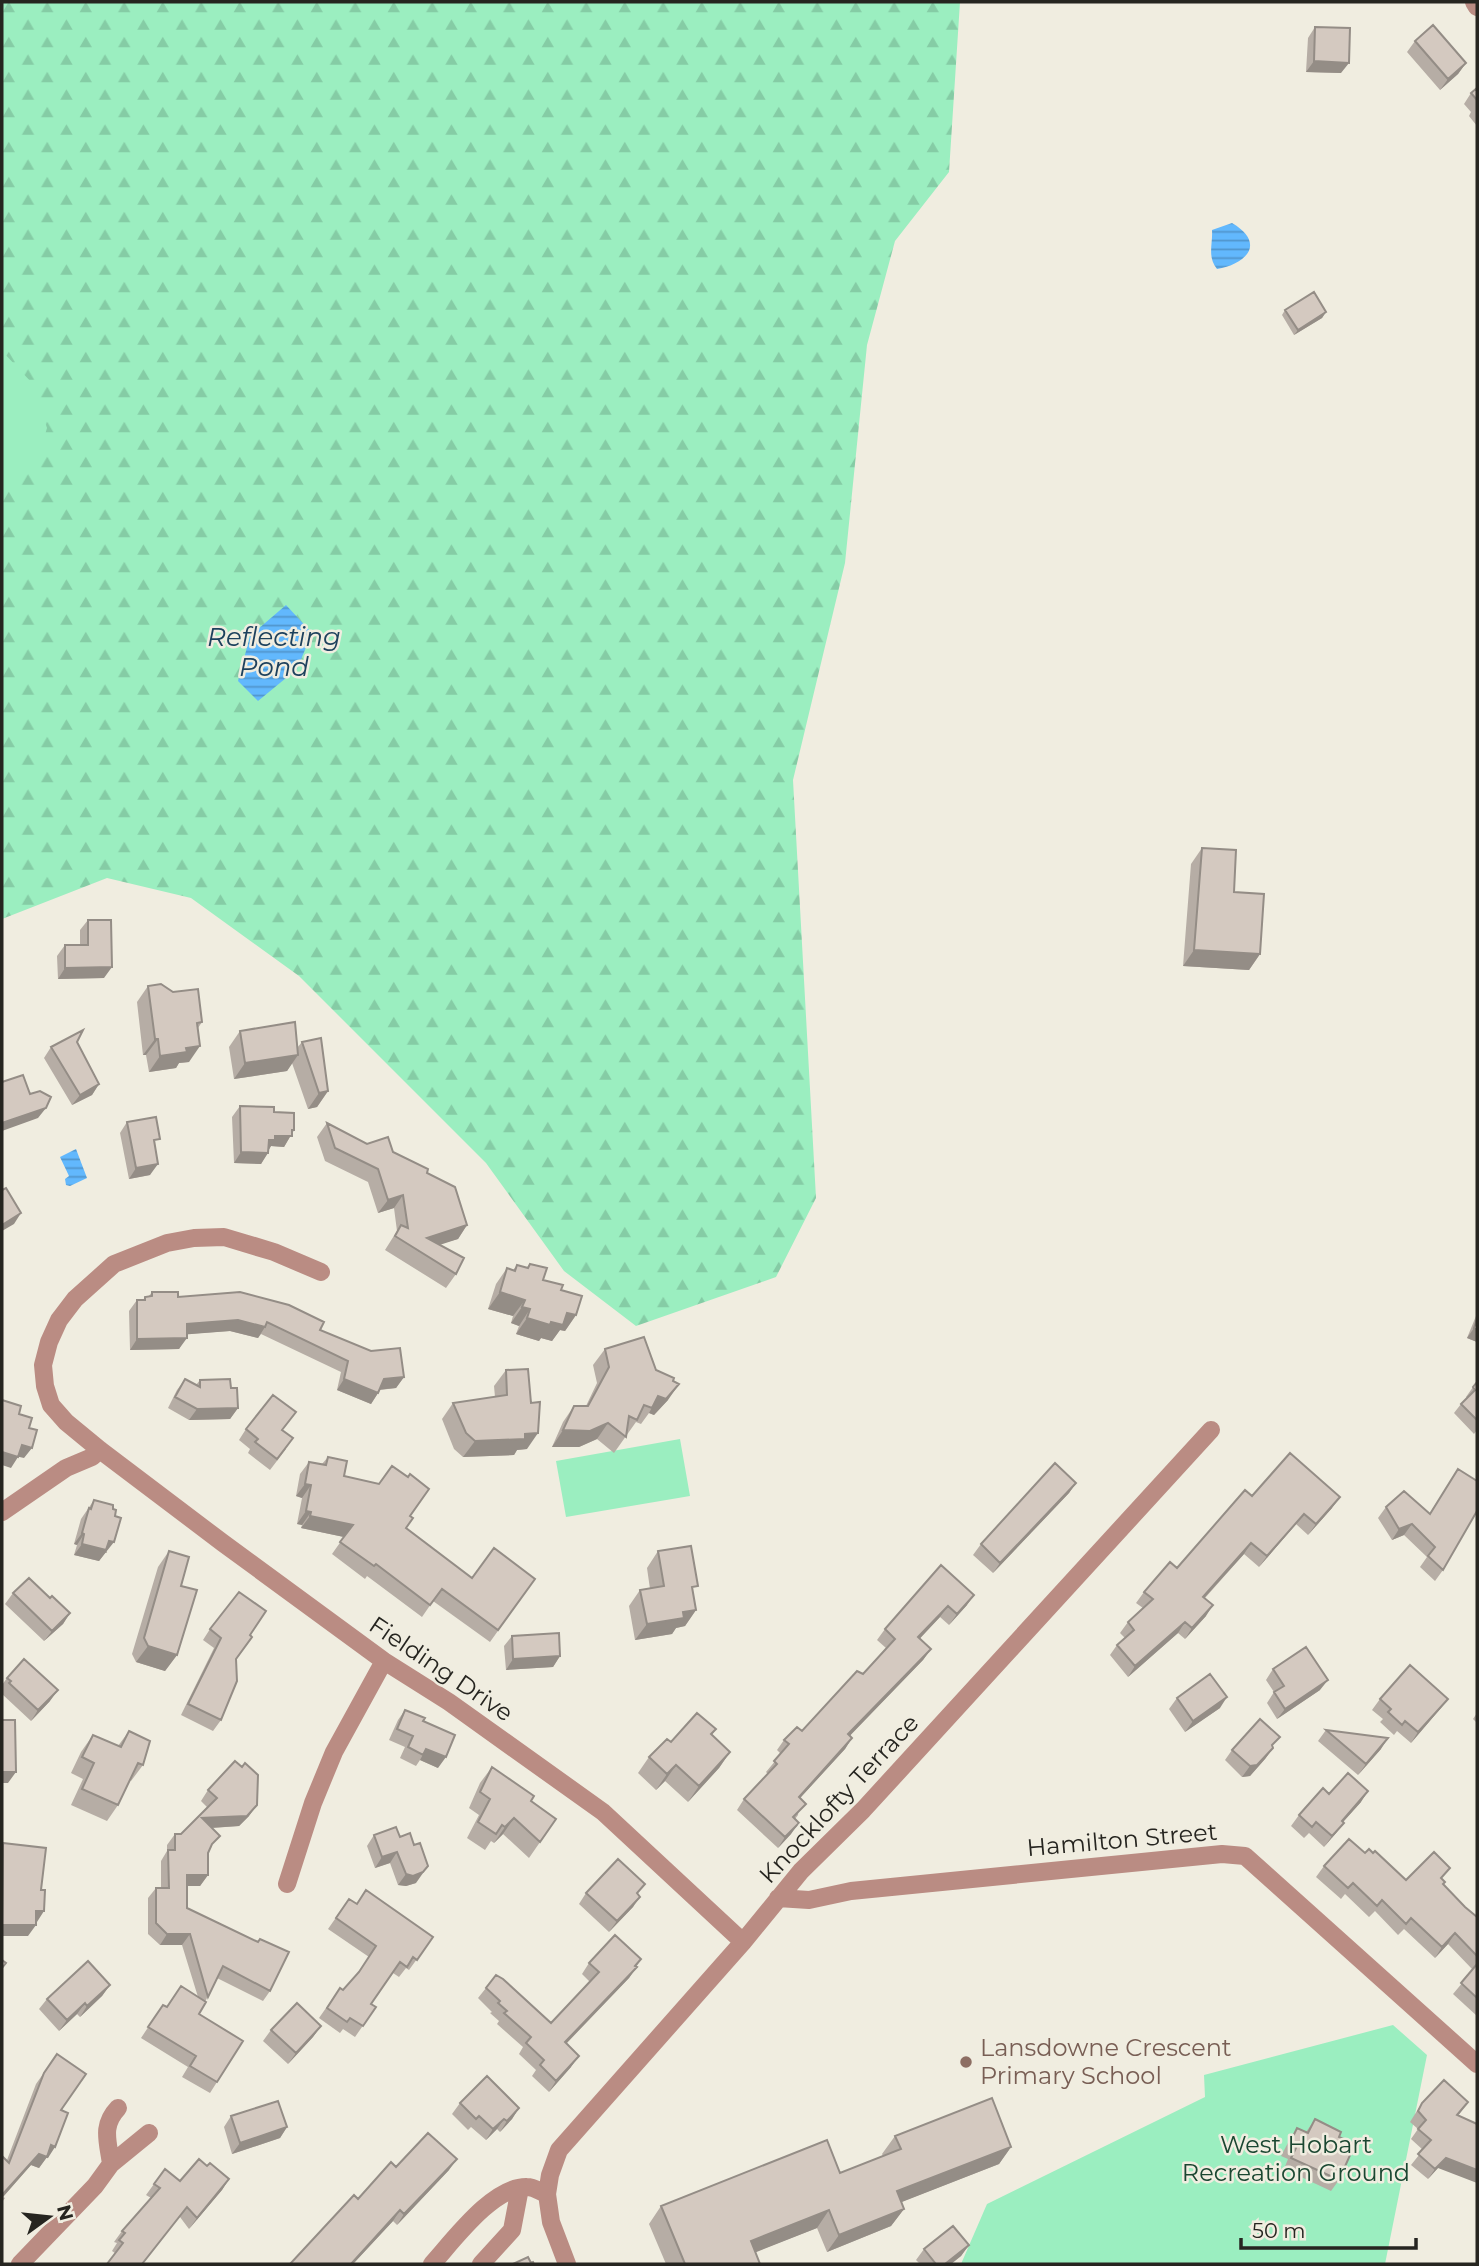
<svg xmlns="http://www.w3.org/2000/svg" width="1479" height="2266" font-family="Montserrat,sans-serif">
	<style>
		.green { fill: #9beec0 }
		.forest { fill: url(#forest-firs) }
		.water { fill: url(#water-rules) }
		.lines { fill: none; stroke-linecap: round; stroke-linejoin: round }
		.minor { stroke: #ba8c83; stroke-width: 18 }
		.wall { fill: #b6ada5 }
		.shaded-wall { fill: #948d86 }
		.building { fill: #d4c9c0; stroke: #948d86; stroke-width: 2 }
		.education-dot { fill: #8d6e63; stroke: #f0ede0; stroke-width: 2.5 }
		.labels { text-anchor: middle; stroke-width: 5; stroke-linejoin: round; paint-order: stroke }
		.street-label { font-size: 24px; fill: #262520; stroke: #f0ede0 }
		.education-label { font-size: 24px; fill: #785e54; stroke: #f0ede0; text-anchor: start }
		.park-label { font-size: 24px; fill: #1a4731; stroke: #f0ede0 }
		.water-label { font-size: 26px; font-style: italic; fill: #1d415d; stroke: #f0ede0 }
	</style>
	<defs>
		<pattern id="forest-firs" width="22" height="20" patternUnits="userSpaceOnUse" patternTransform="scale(1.75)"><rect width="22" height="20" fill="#9beec0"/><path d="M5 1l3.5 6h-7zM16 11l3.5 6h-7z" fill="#85cca5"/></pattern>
		<pattern id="water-rules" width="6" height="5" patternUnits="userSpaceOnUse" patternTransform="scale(1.75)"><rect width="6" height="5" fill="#62b8fd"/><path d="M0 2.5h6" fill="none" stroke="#5195cc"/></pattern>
	</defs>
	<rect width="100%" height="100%" fill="#f0ede0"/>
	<path class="green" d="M2,2H6L80,542L2,622Z
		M680,1439L690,1496L566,1517L556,1461Z
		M1393,2025L1427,2055L1385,2264H961L987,2204L1205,2097L1204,2075Z"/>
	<path class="forest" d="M2,2H960L949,172L895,241L867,345L845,563L793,780L816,1198L776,1277L636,1326L564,1271L486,1163L299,976L191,898L107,878L2,919V480L35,468L47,428L33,384L2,351Z"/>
	<path class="water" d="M1232,223C1266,243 1247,264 1217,269C1207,257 1213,244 1212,230Z
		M286,605L312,633L297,669L258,701L238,681L250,636Z
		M76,1149L87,1178L70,1186L66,1185L65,1179L69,1176L60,1157Z"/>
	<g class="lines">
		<path class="minor" d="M1474,2L1477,7
			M321,1272L274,1252L224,1237L194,1238L167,1243L114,1264L75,1299L59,1320L49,1342L43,1365L45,1386L51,1405L66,1422L100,1450L223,1543L384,1661L449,1702L603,1812L743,1942
			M2,1512L66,1468L92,1457L100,1450
			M287,1884L313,1803L334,1752L384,1661
			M778,1898L809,1900L851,1891L1222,1854L1245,1856L1477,2064
			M111,2164C108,2141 101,2126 118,2108
			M547,2194L551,2222L567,2264
			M20,2264L95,2186L111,2164L149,2133
			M432,2264C453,2241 493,2186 527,2187C534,2187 541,2192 547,2194L550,2175L559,2150L743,1942L801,1871L863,1810L1211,1430
			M481,2264L512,2230L520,2188"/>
	</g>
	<path class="wall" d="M1315,27L1341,73L1306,72L1308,38Z
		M1415,41L1466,63L1458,74L1440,90L1407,52Z
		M1477,88V126L1469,116L1471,112L1464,104L1471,93Z
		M1285,310L1326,312L1322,318L1294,335L1282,315Z
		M1202,848L1234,892L1260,954L1249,970L1183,966L1191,864Z
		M88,920L104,978L58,979L57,956L65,945H80V930Z
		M148,986L202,1022L198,1028L189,1062L179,1063L176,1068L149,1072L146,1055H143L137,1002Z
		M240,1031L297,1048L302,1042L328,1091L317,1107L308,1109L292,1063L287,1071L234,1079L229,1047Z
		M77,1042L99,1084L92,1095L72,1105L44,1058L51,1047Z
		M240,1106L274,1112L294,1130L284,1147L271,1146L261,1164L234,1163L232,1117Z
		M127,1122L155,1146L150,1175L129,1179L120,1133Z
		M327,1123L367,1144L393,1152L427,1173L467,1225L458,1239L439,1244L456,1274L446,1288L385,1250L397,1231L394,1208L378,1213L368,1182L325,1161L317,1137Z
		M530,1264L543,1280L561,1290L576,1315L565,1331L560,1330L552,1341L541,1338L539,1341L516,1334L519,1326L511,1323L513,1316L488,1309L496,1284L507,1268L513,1270L517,1265L527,1268Z
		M152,1292L178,1297L320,1330L404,1377L396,1388L380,1390L371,1404L337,1390L341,1372L261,1334L258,1338L230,1331L187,1334L179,1349L130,1350L129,1311L137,1300H143L145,1297L149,1296Z
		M1477,1299V1342L1467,1338L1476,1316V1302Z
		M605,1349L668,1400L654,1415L649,1413L641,1424L636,1422L614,1453L597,1439L579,1447H552L563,1422L574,1406H586L597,1383L593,1365Z
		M506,1370L527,1449L517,1450L514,1455L463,1457L454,1449L442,1419L453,1403L495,1397L494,1386Z
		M185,1379L196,1385L200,1380L231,1388L238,1408L230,1419L189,1420L168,1408L177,1390Z
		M1477,1382V1430L1474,1434L1454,1413L1461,1404L1467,1398L1466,1397L1473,1387Z
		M246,1429L283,1430L286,1449L270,1470L248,1453L250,1449L239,1440Z
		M328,1457L344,1476L410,1516L406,1528L472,1578L535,1579L490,1642L433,1601L422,1617L367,1576L365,1579L332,1554L344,1537L301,1528L302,1525L297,1524L302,1498L296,1496L300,1474L309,1462L322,1464Z
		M1458,1469L1443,1570L1435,1581L1420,1567L1427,1557L1404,1535L1392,1540L1378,1518L1386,1507L1430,1513Z
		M1076,1483L1069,1493L993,1573L973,1555L981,1544Z
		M1252,1496L1332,1508L1308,1535L1296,1524L1259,1567L1244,1554L1205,1598L1206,1616L1185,1639L1178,1633L1128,1677L1110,1655L1117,1645L1125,1638L1120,1633L1128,1622L1143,1608L1136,1603L1144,1592L1177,1568Z
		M94,1500L107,1553H105L99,1561L74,1555L77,1545L74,1544L81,1519Z
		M169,1551L181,1586L177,1655L165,1671L136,1662L132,1654L158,1567Z
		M658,1551L693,1593L696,1610L685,1626L676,1628L672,1634L635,1640L629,1606L640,1590L650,1589L647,1568Z
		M941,1565L967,1605L949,1625L940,1617L920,1638L931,1649L923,1660L850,1735L852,1738L845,1749L800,1798L798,1815L795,1819L791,1834L778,1848L737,1810L744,1799L768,1774L766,1772L781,1754L777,1750L784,1740L802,1731L863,1674L886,1648L877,1640L885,1629Z
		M13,1593L50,1598L70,1613L63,1624L44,1641L5,1604Z
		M210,1629L250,1635L252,1637L236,1660L221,1720L213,1731L181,1715L214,1648L203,1640Z
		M512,1636L560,1656L553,1667L506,1670L504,1646Z
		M1273,1669L1320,1690L1277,1719L1267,1703L1274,1692L1266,1680Z
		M7,1678L50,1701L31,1721L2,1694L3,1692L2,1691V1685Z
		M1177,1698L1220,1708L1185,1732L1169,1709Z
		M1380,1699H1448L1440,1709L1411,1743L1397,1731L1394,1735L1380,1722L1383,1719L1372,1710Z
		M405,1710L423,1721L438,1768L420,1760L416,1766L400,1758L405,1747L389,1740L398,1720Z
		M1477,1713V1723L1473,1719Z
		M716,1729L712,1735L730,1752L719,1768L688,1802L665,1781L656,1790L638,1773L649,1757L671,1742Z
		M1326,1730L1381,1749L1358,1775L1318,1741Z
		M129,1731L143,1765L131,1781L130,1780L118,1805L107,1821L71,1805L83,1779L71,1773L81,1752L93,1735L118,1746Z
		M1273,1748L1265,1759L1250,1776L1242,1777L1225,1760L1232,1750Z
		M492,1767L531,1801L556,1819L529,1858L503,1834L494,1843L491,1841L485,1850L467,1838L479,1815L469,1808L480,1783Z
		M208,1790L249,1816L239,1826L212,1828V1846L208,1853V1875L200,1886H187V1908L258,1942L260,1939L270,1991L263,2001L217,1978L199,2014L217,2082L210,2093L182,2077L188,2067L141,2038L163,2005L167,2007L198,1997L182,1945H160L148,1934V1898L156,1888H161V1861L167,1851V1845L175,1834H181L207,1807L201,1801Z
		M1329,1794L1361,1802L1343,1822L1336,1833L1324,1847L1309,1833L1304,1838L1291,1826L1299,1815Z
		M396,1827L416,1883L406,1886L398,1885L390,1863L375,1868L367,1846L374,1835Z
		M1365,1853L1406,1880L1442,1879L1443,1885L1465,1907L1477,1917V2016L1453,1994L1473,1970L1448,1944L1435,1958L1404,1929L1398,1935L1375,1911L1369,1917L1345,1894L1341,1899L1316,1877L1324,1866Z
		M586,1893L638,1895L633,1907L609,1932L579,1904Z
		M349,1899L357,1904L433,1937L409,1970L406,1968L399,1977L393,1973L371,2004L376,2007L355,2037L343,2029L340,2033L319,2018L340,1988L343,1990L357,1974L369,1957L328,1929Z
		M641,1959L629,1978L566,2044L571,2067L549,2092L532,2076L536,2070L519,2054L523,2047L497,2024L499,2021L490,2013L492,2012L478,1998L486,1988L551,2023L590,1982L582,1974L589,1963Z
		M110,1985L102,1996L80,2017L77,2014L59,2031L39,2009L47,1999Z
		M321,2026L313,2037L288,2064L263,2041L271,2030Z
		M57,2054L61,2110L48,2158L47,2157L39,2168L31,2165L3,2197L5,2198L2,2202V2156L7,2160L36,2084Z
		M1468,2102L1458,2116L1438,2168L1428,2179L1411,2165L1423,2150L1411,2139L1418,2129L1410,2122L1415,2114L1422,2103Z
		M460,2103L519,2108L512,2119L500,2132L497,2129L486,2140L471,2127L468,2130L452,2114Z
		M231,2116L287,2127L280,2138L232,2154L224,2127Z
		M1315,2119L1339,2137V2180L1331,2191L1284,2169L1288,2159L1281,2156L1290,2139L1297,2128L1306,2132Z
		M895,2136L1011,2147L999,2164L901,2202L904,2209L891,2226L827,2252L817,2228L755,2252L760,2264H666L649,2224L661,2206L840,2173L883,2156L882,2154Z
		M207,2166L229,2179L222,2190L189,2229L180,2217L115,2253L112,2251L117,2243L114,2242L122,2231L151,2198L146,2195L154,2184L180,2181Z
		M396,2167L449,2170L397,2225L393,2221L353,2264H290L358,2199Z
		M969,2245L961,2256L951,2264H920L916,2260L924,2249Z"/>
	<path class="shaded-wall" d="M1314,61L1349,63L1341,73L1306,72Z
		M1466,63L1458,74L1440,90L1448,79Z
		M1326,312L1322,318L1294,335L1298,330Z
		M1194,950L1260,954L1249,970L1183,966Z
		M112,967L104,978L58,979L65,968Z
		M155,1039H158L146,1055H143Z
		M200,1046L189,1062L179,1063L176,1068L149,1072L160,1056L186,1048Z
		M298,1055L287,1071L234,1079L245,1063Z
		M99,1084L92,1095L72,1105L80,1095Z
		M328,1091L317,1107L308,1109L319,1093Z
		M46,1108L38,1118L2,1131V1123Z
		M292,1130H294L284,1147L271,1146L268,1151L269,1140L275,1136Z
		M241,1152L268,1153L261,1164L234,1163Z
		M158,1164L150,1175L129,1179L136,1168Z
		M403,1195L394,1208L378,1213L388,1200Z
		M21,1213L14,1224L2,1231V1225Z
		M467,1225L458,1239L418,1252L427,1238Z
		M500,1292L525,1300L513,1316L488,1309Z
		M522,1307L530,1309L519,1326L511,1323Z
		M567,1313L576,1315L565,1331L560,1330L552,1341L541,1338L539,1341L516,1334L527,1318L551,1322Z
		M238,1320L265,1327L258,1338L230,1331L179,1335L187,1324Z
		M1474,1328L1477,1330V1342L1467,1338Z
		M187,1338L179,1349L130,1350L137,1339Z
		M404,1377L396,1388L376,1390L384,1379Z
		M344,1379L378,1393L371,1404L337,1390Z
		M679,1384L668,1400L654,1415L649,1413L658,1396Z
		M238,1408L230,1419L189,1420L197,1409Z
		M608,1423L597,1439L579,1447H552L563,1430Z
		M538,1433L527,1449L517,1450L514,1455L463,1457L475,1441L525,1434Z
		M22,1445L32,1448L24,1458L15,1456Z
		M2,1452L18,1457L11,1468L2,1465Z
		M1076,1483L1069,1493L993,1573L1000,1563Z
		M305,1484L311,1485L302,1498L296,1496Z
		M1340,1497L1332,1508L1308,1535L1316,1524Z
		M306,1511L311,1512L302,1525L297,1524Z
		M1304,1514L1296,1524L1259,1567L1267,1556Z
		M310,1516L353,1525L344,1537L301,1528Z
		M1412,1524L1404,1535L1392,1540L1399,1529Z
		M82,1533L84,1534L77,1545L74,1544Z
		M109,1541L114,1542L99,1561L74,1555L82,1544Z
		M1251,1543L1244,1554L1196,1607L1203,1597Z
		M974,1595L967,1605L949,1625L957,1614Z
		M1213,1605L1206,1616L1185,1639L1192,1628Z
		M948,1606L940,1617L911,1648L918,1637Z
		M696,1610L685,1626L676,1628L672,1634L635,1640L647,1624L683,1612Z
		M70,1613L63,1624L44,1641L52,1631Z
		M1185,1622L1178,1633L1128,1677L1135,1666Z
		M148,1646L177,1655L165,1671L136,1662Z
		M931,1649L923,1660L841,1745L848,1734Z
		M560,1656L553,1667L506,1670L513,1659Z
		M1328,1680L1320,1690L1277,1719L1285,1709Z
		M58,1690L50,1701L31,1721L38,1710Z
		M1227,1697L1220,1708L1185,1732L1193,1721Z
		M1448,1699L1440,1709L1411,1743L1418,1732Z
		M852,1738L845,1749L791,1808L799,1797Z
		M1388,1738L1381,1749L1358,1775L1366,1764Z
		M1273,1748L1265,1759L1250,1776L1242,1777L1250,1766Z
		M426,1749L446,1757L438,1768L420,1760Z
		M730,1752L719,1768L688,1802L699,1786Z
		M676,1765L665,1781L656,1790L667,1774Z
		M2,1772H16L8,1783H2Z
		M1368,1791L1361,1802L1334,1832L1342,1821Z
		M257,1805L249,1816L239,1826L194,1829L202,1818Z
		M514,1818L503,1834L494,1843L505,1827Z
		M799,1823L791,1834L778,1848L785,1837Z
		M1344,1823L1336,1833L1324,1847L1332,1836Z
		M397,1852L390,1863L375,1868L382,1857Z
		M428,1866L416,1883L406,1886L398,1885L406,1874Z
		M187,1875H208L200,1886H180Z
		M640,1897L633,1907L609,1932L617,1921Z
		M36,1911H44L37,1922H28Z
		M2,1925H36L28,1936H2Z
		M1455,1933L1448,1944L1435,1958L1442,1947Z
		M167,1934H190L182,1945H160Z
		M637,1967L629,1978L557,2053L565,2042Z
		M110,1985L102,1996L80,2017L87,2006Z
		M85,2003L77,2014L59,2031L67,2020Z
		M321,2026L313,2037L288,2064L296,2053Z
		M579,2056L571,2067L549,2092L556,2081Z
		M519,2108L512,2119L500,2132L507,2121Z
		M504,2119L497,2129L486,2140L493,2129Z
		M287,2127L280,2138L232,2154L240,2143Z
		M51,2145L55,2147L48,2158L44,2156Z
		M1011,2147L999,2164L884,2209L897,2191Z
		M39,2154L47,2157L39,2168L31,2165L2,2198V2195Z
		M1446,2158L1477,2170V2183L1438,2168L1428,2179L1435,2169Z
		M457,2159L449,2170L397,2225L404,2214Z
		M229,2179L222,2190L189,2229L197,2218Z
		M904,2209L891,2226L827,2252L839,2235Z
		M400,2210L393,2221L353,2264H351Z
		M829,2210L817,2228L739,2259L751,2241Z
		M969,2245L961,2256L951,2264H945Z"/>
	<path class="building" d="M1433,25L1466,63L1448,79L1415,41Z
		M1315,27L1350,28L1349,63L1314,61Z
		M1477,88V100L1471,93Z
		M1314,292L1326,312L1298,330L1285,310Z
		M1202,848L1236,850L1234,892L1264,894L1260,954L1194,950Z
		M88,920H111L112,967L65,968V945H88Z
		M161,984L173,992L198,989L202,1022L197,1023L200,1046L186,1048L187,1052L160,1056L158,1039H155L148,986Z
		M295,1022L298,1055L245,1063L240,1031Z
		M83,1030L77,1042L99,1084L80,1095L51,1047Z
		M321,1038L328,1091L319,1093L302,1042Z
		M23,1075L30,1094L40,1091L51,1097L46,1108L2,1123V1082Z
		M240,1106L274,1107V1112L294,1113V1130H292V1136H275V1140H269L268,1153L241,1152Z
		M156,1117L160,1139L154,1140L158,1164L136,1168L127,1122Z
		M327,1123L367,1144L388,1137L393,1152L428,1169L427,1173L455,1187L467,1225L427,1238L464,1258L456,1274L395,1236L401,1225L408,1228L403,1195L388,1200L378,1169L335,1148Z
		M6,1188L21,1213L2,1225V1190Z
		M530,1264L547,1268L543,1280L563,1285L561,1290L582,1296L576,1315L567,1313L563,1325L551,1322L550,1325L527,1318L530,1309L522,1307L525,1300L500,1292L507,1268L515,1271L517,1265L528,1268Z
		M152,1292H178V1297L240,1292L289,1305L324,1322L320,1330L371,1351L400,1348L404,1377L384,1379L378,1393L344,1379L348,1361L267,1322L265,1327L238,1320L187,1324V1338L137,1339V1300H145V1297L152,1296Z
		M1477,1319V1330L1474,1328Z
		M644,1337L656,1370L674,1378L673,1381L679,1384L666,1399L658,1396L652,1408L644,1405L637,1420L629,1416L626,1437L608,1423L590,1431L563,1430L574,1406H588L609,1367L605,1349Z
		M528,1369L531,1403L540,1402L538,1433L525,1434V1439L475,1441L466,1433L453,1403L507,1395L506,1370Z
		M185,1379L200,1387V1380L230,1379L231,1388H237L238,1408L197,1409L175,1397Z
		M1477,1382V1420L1461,1404L1475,1390L1473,1387Z
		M273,1395L296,1412L282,1430L293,1438L277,1459L255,1442L258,1439L246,1429Z
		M2,1400L21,1406L19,1414L32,1418L29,1428L37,1430L32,1448L22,1445L18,1457L2,1452Z
		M1290,1453L1340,1497L1316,1524L1304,1514L1267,1556L1251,1543L1203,1597L1213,1605L1192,1628L1185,1622L1135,1666L1117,1645L1134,1630L1128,1622L1153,1599L1144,1592L1170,1562L1177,1568L1245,1490L1252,1496Z
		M328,1457L347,1461L344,1476L379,1484L392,1466L408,1477L410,1474L429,1489L410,1516L413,1518L406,1528L472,1578L494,1548L535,1579L498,1630L442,1589L430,1605L376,1564L374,1566L340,1542L353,1525L310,1516L311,1512L306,1511L311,1485L305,1484L309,1462L326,1465Z
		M1055,1463L1076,1483L1000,1563L981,1544Z
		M1458,1469L1477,1481V1511L1443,1570L1428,1556L1435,1547L1412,1524L1399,1529L1386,1507L1404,1491L1430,1514Z
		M94,1500L113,1505V1509L116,1510L115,1516L121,1518L114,1542L109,1541L106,1550L82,1544L84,1534L82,1533L89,1508L91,1509Z
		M691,1546L698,1586L692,1587L696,1610L683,1612L684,1618L647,1624L640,1590L664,1586L658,1551Z
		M169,1551L189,1557L181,1586L197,1590L177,1655L148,1646L144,1638Z
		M941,1565L974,1595L957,1614L948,1606L918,1637L931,1649L848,1734L852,1738L799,1797L806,1804L793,1817L799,1823L785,1837L744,1799L777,1764L774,1761L789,1744L784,1740L797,1727L802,1731L857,1671L863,1674L895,1639L885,1629Z
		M29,1578L50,1598L52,1596L70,1613L52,1631L13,1593Z
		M239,1592L266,1611L250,1635L252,1637L236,1659L237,1681L221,1720L188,1704L221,1638L210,1629Z
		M559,1633L560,1656L513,1659L512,1636Z
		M1306,1647L1328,1680L1285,1709L1274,1692L1284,1686L1273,1669Z
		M24,1659L58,1690L38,1710L9,1683L11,1681L7,1678Z
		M1410,1665L1448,1699L1418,1732L1405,1721L1402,1725L1388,1712L1391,1709L1380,1699Z
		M1210,1674L1227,1697L1193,1721L1177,1698Z
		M405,1710L425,1718L423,1721L455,1735L446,1757L426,1749L423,1755L408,1747L413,1736L397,1729Z
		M697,1713L716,1729L711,1734L730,1752L699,1786L676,1765L667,1774L649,1757L667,1739L671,1742Z
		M1260,1719L1280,1737L1272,1745L1273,1748L1257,1765L1250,1766L1232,1750Z
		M2,1720H15L16,1772H2Z
		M1326,1730L1388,1738L1366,1764Z
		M129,1731L150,1741L143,1765L138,1763L118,1805L82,1789L94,1763L82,1757L93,1735L121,1747Z
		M235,1761L242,1767L245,1763L258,1775L257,1805L247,1816L202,1818L220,1836L212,1844L208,1853V1875H187V1908L258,1942L260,1939L289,1952L270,1991L223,1966L208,1997L190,1934H167L156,1923V1888H169L168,1850H175V1834H181L217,1798L208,1790Z
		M492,1767L534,1796L531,1801L556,1819L540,1842L514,1818L505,1827L502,1825L496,1834L478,1822L490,1799L480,1792Z
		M1348,1773L1368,1791L1342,1821L1344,1823L1332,1836L1316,1822L1312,1827L1299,1815L1323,1788L1329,1794Z
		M396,1827L400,1837L410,1833L414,1845L420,1843L428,1866L423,1872L413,1876L406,1874L397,1852L382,1857L374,1835Z
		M1349,1839L1365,1853L1369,1849L1373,1853L1375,1851L1406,1880L1434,1852L1450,1868L1441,1878L1445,1882L1443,1884L1465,1907L1477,1917V1956L1455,1933L1442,1947L1411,1918L1406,1924L1382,1900L1377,1906L1353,1883L1348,1888L1324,1866Z
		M3,1843L46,1848L41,1890H45L44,1911H36V1925H2Z
		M618,1859L645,1884L637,1893L640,1897L617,1921L586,1893Z
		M366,1890L433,1937L417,1960L413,1957L407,1967L400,1962L371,2004L376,2007L363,2026L350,2018L347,2022L327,2008L340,1988L343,1990L359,1972L376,1946L336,1918L349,1899L357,1904Z
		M615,1935L641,1959L635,1966L637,1967L565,2042L579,2056L556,2081L540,2065L544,2060L526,2043L531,2037L504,2013L507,2011L498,2003L500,2001L486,1988L496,1975L503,1979L551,2023L599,1972L589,1963Z
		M2,1960L6,1963L2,1968Z
		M88,1961L110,1985L87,2006L85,2003L67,2020L47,1999Z
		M1477,1964V1998L1461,1983Z
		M181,1986L206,2002L199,2014L243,2041L217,2082L190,2066L196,2056L148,2027L163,2005L167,2007Z
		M297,2003L321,2026L296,2053L271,2030Z
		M57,2054L86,2074L61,2110L68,2113L55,2147L51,2145L47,2157L39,2154L2,2195V2156L9,2163L44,2073Z
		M487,2076L519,2108L507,2121L504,2119L493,2129L479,2116L476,2119L460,2103Z
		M1444,2080L1468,2102L1457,2115L1477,2124V2170L1446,2158L1435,2169L1418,2154L1431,2140L1418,2129L1426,2120L1418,2111L1422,2103Z
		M992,2098L1011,2147L897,2191L904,2209L839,2235L829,2210L751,2241L760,2264H685L661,2206L827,2140L840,2173L901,2149L895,2136Z
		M278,2101L287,2127L240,2143L231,2116Z
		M1315,2119L1341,2132L1339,2137L1355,2144L1339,2180L1291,2158L1296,2148L1289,2145L1297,2128L1308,2133Z
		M428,2133L457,2159L404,2214L400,2210L351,2264H290L354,2195L358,2199L391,2162L396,2167Z
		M199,2159L207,2166L210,2163L229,2179L197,2218L187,2207L142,2264H107L123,2243L119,2240L125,2233L122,2231L160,2188L154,2184L165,2169L180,2181Z
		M953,2226L969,2245L945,2264H936L924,2249Z
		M528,2257L531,2263L533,2262L534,2264H513Z"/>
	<circle class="education-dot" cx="966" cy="2062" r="7"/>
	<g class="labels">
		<g class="street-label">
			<text transform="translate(441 1669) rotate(34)" y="8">Fielding Drive</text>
			<text transform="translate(839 1799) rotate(-47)" y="8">Knocklofty Terrace</text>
			<text transform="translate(1122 1840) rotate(-5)" y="8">Hamilton Street</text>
		</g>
		<g class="education-label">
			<text x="980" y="2056">Lansdowne Crescent<tspan x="980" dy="28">Primary School</tspan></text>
		</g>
		<g class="park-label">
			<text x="1296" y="2153">West Hobart<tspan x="1296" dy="28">Recreation Ground</tspan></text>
		</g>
		<g class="water-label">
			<text x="274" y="646">Reflecting<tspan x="274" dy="30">Pond</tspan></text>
		</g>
	</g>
	<rect width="1479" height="2266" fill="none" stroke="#262520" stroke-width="7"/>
	<g transform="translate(49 2217) rotate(75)" stroke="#f0ede0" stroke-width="5" paint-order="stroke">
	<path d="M0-5L12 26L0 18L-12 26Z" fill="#262520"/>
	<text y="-10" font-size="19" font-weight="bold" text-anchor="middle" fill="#262520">N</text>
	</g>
	<path d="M1241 2238v10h175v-10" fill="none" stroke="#262520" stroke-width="3.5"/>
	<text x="1252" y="2238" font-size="21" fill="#262520" stroke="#f0ede0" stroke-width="5" paint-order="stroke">50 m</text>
</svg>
